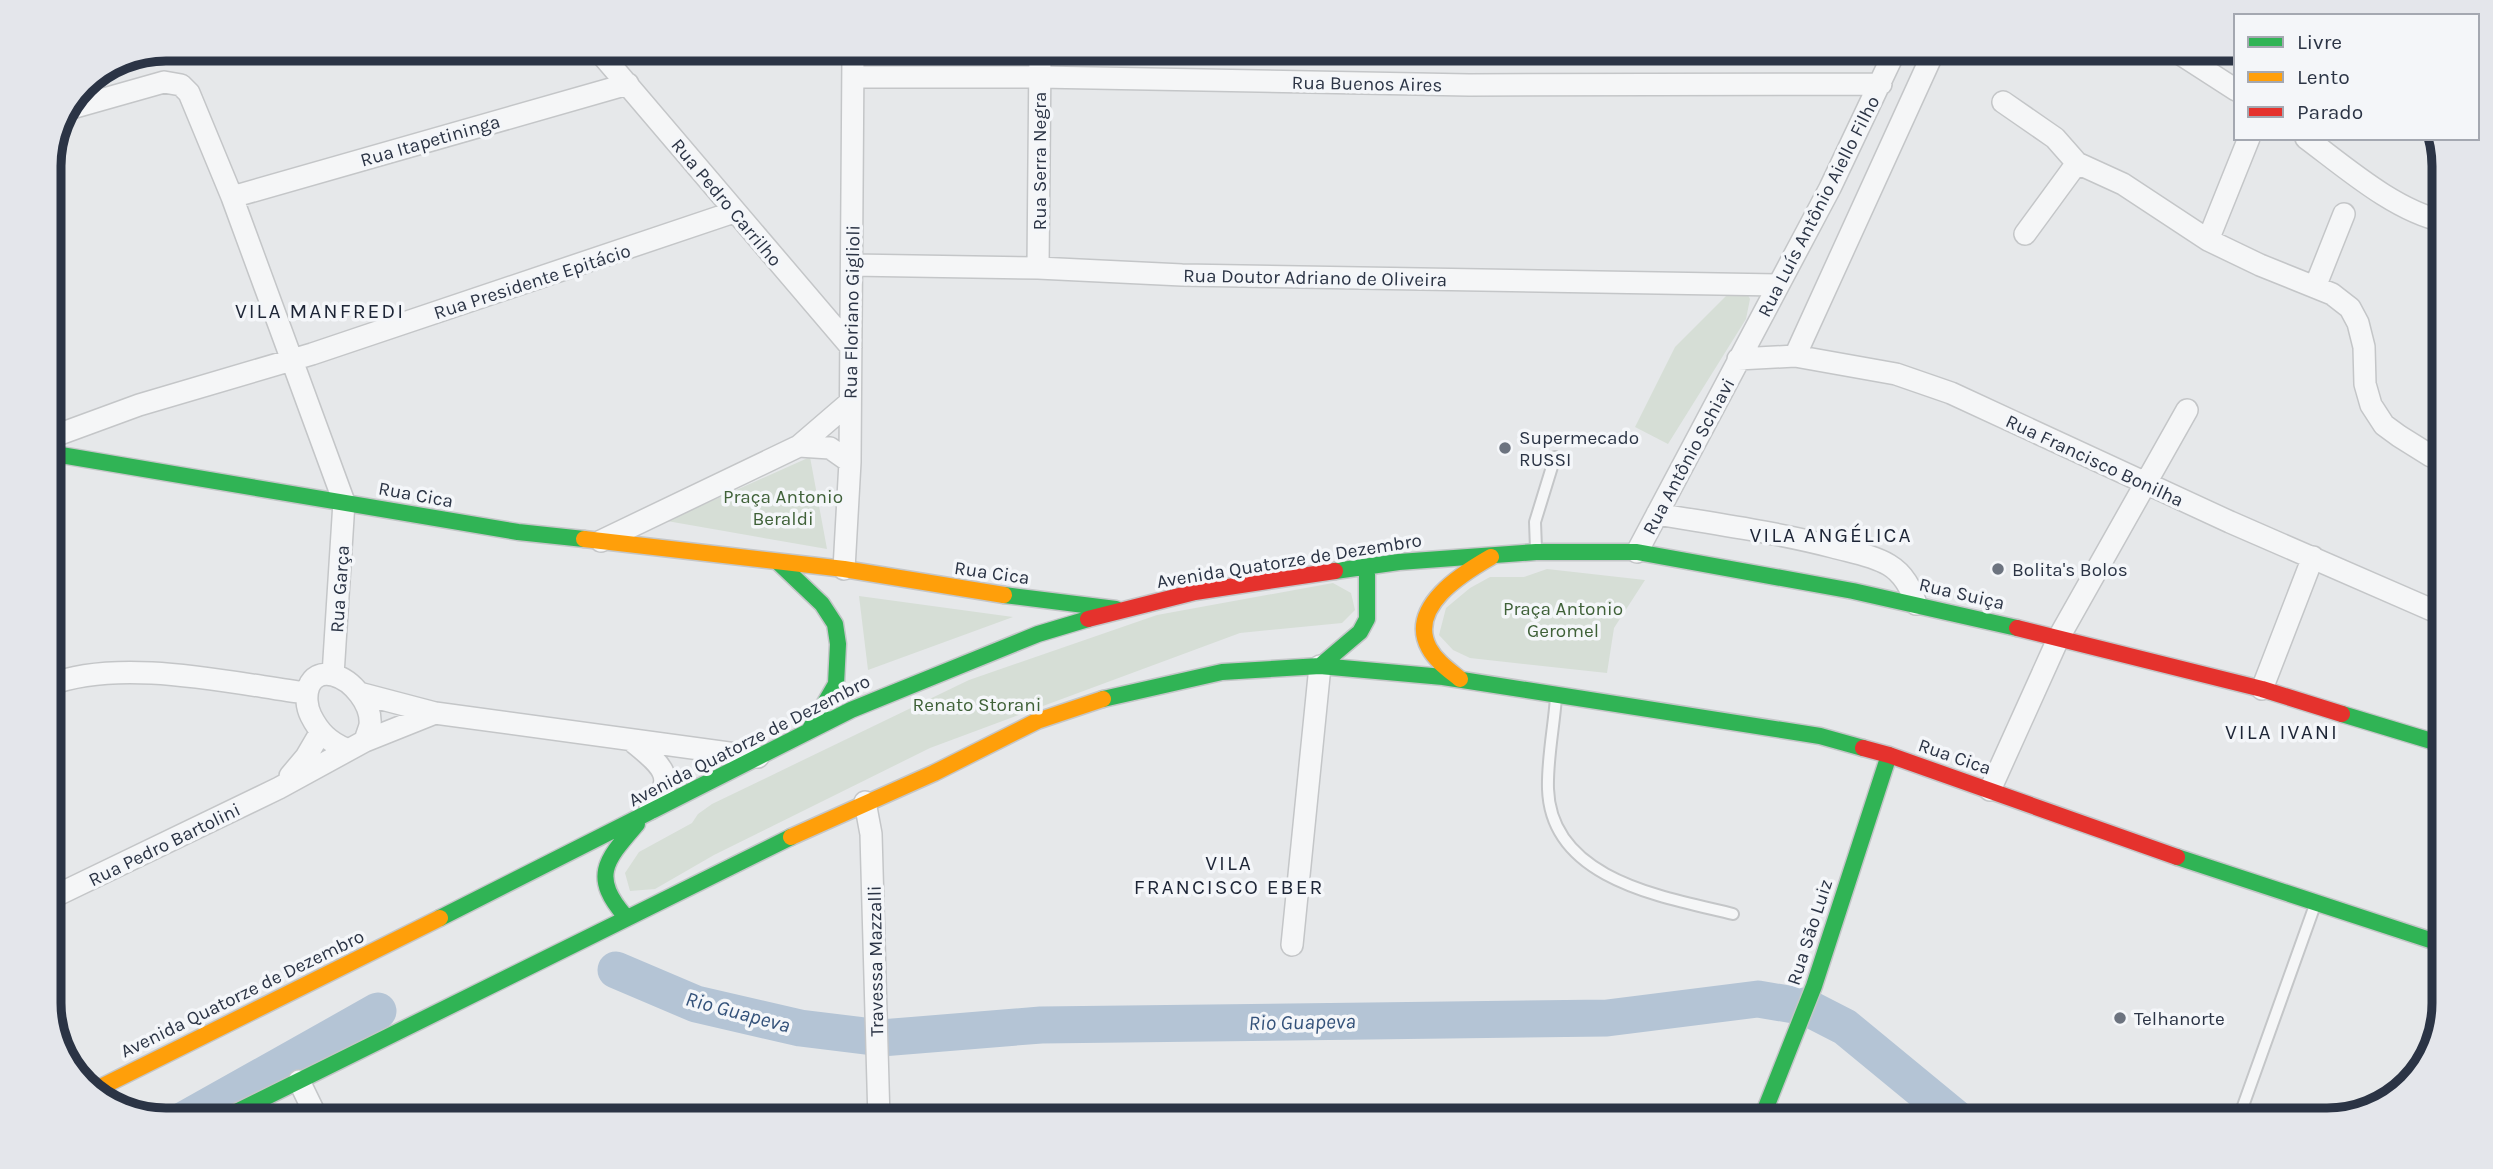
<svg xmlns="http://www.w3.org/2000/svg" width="2493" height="1169" font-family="Karla,sans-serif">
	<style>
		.green { fill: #d6ded6 }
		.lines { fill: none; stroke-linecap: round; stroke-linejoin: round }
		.river { stroke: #b4c4d5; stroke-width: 37 }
		.lane-casing { stroke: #c4c6c8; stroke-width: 14 }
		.street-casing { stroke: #c4c6c8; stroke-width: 24 }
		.fast-casing { stroke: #c4c6c8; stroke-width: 19 }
		.slow-casing { stroke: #c4c6c8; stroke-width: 19 }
		.jam-casing { stroke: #c4c6c8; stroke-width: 19 }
		.lane { stroke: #f5f6f7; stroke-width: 10 }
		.street { stroke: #f5f6f7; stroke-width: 21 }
		.fast { stroke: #30b455; stroke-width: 16 }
		.slow { stroke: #ff9f0a; stroke-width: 16 }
		.jam { stroke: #e5322d; stroke-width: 16 }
		.poi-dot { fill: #6c737f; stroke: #f4f6f9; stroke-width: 2.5 }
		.labels { text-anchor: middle; stroke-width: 7; stroke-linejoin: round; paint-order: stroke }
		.street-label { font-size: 19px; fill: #2b3445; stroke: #f4f6f9 }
		.poi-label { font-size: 19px; fill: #2b3445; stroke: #f4f6f9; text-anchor: start }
		.park-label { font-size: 19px; fill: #3f6138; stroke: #f4f6f9 }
		.neighbourhood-label { font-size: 21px; letter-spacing: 2px; fill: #1d2536; stroke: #f4f6f9 }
		.water-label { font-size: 21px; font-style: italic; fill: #34527a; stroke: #f4f6f9 }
		.rim { fill: none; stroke: #2b3445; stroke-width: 9 }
	</style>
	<rect width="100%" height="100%" fill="#e6e8ea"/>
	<path class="green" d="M1735,287L1746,291L1750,299L1746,319L1668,444L1635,427L1675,347Z
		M810,457L827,549L667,521Z
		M1547,569L1645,580L1614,628L1607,673L1470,658L1453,650L1439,635L1446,608L1470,588L1490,577H1524Z
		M1333,583L1351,593L1355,610L1342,623L1240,633L930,748L714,855L655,889L630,891L625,873L639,852L692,823L698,814L712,804L969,680L1157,615Z
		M859,596L1013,617L868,670Z"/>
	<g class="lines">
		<path class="river" d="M616,970L696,1004L800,1028L881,1038L1041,1025L1607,1018L1758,999L1806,1007L1845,1027L1958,1120
			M184,1120L378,1011"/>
		<g class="lane-casing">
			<path id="lane" d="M1536,549L1535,522L1555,457
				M1556,697C1554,727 1547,759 1548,789C1551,880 1664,897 1733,914
				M2238,1120L2315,905"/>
		</g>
		<g class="street-casing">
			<path id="street" d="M2174,50L2236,90
				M603,56L851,347
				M853,77H1039L1469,85L1881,84
				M2003,102L2055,138L2077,163
				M72,108L164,82L181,85L189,93L232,197L344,502L333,675
				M2306,138C2345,167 2395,211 2443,221
				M232,197L628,84
				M2025,234L2077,163L2123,184L2208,240L2260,265L2332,294L2350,308L2358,323L2364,347L2365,384L2371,405L2384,425L2399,436L2431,456H2441
				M2208,240L2249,138
				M852,265L1038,268L1182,275L1778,285
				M1038,268L1040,54
				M2315,287L2344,214
				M1795,356L1934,51
				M1738,359L1795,356L1896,374L1951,393L2230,522L2439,613
				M49,438L139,405L312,354L734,212
				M799,446L830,448L850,462
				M1657,514C1716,524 1775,532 1833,547C1851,552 1872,555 1889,565C1904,574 1911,588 1916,604
				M601,541L799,446L849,403
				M1637,552L1830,188L1895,51
				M844,569L850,462L853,55
				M49,685C120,657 231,683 305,693
				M2262,689L2313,557
				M359,693L435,713L758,757
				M631,740C658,763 681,776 650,809
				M365,741L435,713
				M290,776L306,757L320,733
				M1990,790L2059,637L2187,410
				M865,802L871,834L879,1120
				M49,899L279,788L365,741C366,736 369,730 370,725C372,705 353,680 333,675C307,669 302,698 311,716C319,732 329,742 346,749
				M1292,945L1320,666
				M299,1081L318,1120"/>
		</g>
		<g class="fast-casing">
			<path id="fast" d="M49,453L518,532L584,539
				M779,563L822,604L835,624L838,644L836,684L810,729
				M1335,571L1399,562L1536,552H1637L1853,591L2017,628
				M1004,595L1116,609
				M1320,666L1360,632L1367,619V567
				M1103,699L1222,672L1320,666L1443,677L1820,736L1863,748
				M2342,714L2438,743
				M2177,857L2436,942
				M626,917C590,876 606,860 637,824
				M440,918L851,710L1038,634L1088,619
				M220,1120L791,837
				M1761,1120L1814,986L1889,755"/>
		</g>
		<g class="slow-casing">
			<path id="slow" d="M584,539L844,569L1004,595
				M1460,679C1449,670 1436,661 1429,648C1407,607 1463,573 1491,557
				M791,837L934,773L1037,721L1103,699
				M95,1090L440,918"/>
		</g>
		<g class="jam-casing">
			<path id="jam" d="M1088,619L1195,592L1335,571
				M2017,628L2262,689L2342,714
				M1863,748L1889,755L2177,857"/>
		</g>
		<use href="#lane" class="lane"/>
		<use href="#street" class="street"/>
		<use href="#fast" class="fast"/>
		<use href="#slow" class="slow"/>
		<use href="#jam" class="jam"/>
	</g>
	<g class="poi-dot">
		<circle cx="1505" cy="448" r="7"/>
		<circle cx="1998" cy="569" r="7"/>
		<circle cx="2120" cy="1018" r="7"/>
	</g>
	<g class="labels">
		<g class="street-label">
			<text transform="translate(1367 83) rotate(1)" y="7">Rua Buenos Aires</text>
			<text transform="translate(430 140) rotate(-16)" y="7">Rua Itapetininga</text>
			<text transform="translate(1039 161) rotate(-90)" y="7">Rua Serra Negra</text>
			<text transform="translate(727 202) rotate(50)" y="7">Rua Pedro Carrilho</text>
			<text transform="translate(1818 206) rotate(-63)" y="7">Rua Luís Antônio Aiello Filho</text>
			<text transform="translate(1315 277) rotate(1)" y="7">Rua Doutor Adriano de Oliveira</text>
			<text transform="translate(532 281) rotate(-18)" y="7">Rua Presidente Epitácio</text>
			<text transform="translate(851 312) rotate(-89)" y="7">Rua Floriano Giglioli</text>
			<text transform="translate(1688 456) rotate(-62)" y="7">Rua Antônio Schiavi</text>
			<text transform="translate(2095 460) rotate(25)" y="7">Rua Francisco Bonilha</text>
			<text transform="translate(416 494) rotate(10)" y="7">Rua Cica</text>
			<text transform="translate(1289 560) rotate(-9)" y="7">Avenida Quatorze de Dezembro</text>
			<text transform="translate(992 572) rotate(8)" y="7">Rua Cica</text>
			<text transform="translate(339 589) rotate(-86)" y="7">Rua Garça</text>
			<text transform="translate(1962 593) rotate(13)" y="7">Rua Suiça</text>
			<text transform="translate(749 740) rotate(-27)" y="7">Avenida Quatorze de Dezembro</text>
			<text transform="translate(1955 756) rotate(19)" y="7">Rua Cica</text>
			<text transform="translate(164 844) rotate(-26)" y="7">Rua Pedro Bartolini</text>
			<text transform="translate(1809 932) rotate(-72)" y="7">Rua São Luiz</text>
			<text transform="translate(875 961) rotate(-91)" y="7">Travessa Mazzalli</text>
			<text transform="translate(242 993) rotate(-26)" y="7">Avenida Quatorze de Dezembro</text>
		</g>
		<g class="poi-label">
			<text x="1519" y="444">Supermecado<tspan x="1519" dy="22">RUSSI</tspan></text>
			<text x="2012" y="576">Bolita's Bolos</text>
			<text x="2134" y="1025">Telhanorte</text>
		</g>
		<g class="park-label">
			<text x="783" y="503">Praça Antonio<tspan x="783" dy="22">Beraldi</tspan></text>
			<text x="1563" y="615">Praça Antonio<tspan x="1563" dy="22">Geromel</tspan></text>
			<text x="977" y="711">Renato Storani</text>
		</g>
		<g class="neighbourhood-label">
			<text x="320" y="318">VILA MANFREDI</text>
			<text x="1831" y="542">VILA ANGÉLICA</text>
			<text x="2282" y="739">VILA IVANI</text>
			<text x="1229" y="870">VILA<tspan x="1229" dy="24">FRANCISCO EBER</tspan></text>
		</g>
		<g class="water-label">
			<text transform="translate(738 1012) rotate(15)" y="7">Rio Guapeva</text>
			<text transform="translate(1302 1022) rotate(-1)" y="7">Rio Guapeva</text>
		</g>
	</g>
	<path d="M0 0H2493V1169H0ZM166 61H2327A105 105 0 0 1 2432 166V1003A105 105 0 0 1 2327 1108H166A105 105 0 0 1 61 1003V166A105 105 0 0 1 166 61Z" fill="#e4e6eb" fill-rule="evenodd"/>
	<path class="rim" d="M166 61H2327A105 105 0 0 1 2432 166V1003A105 105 0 0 1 2327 1108H166A105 105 0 0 1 61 1003V166A105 105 0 0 1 166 61Z"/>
	<rect x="2234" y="14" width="245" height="126" fill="#f4f6f9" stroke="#a4a8b1" stroke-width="2"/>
	<rect x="2248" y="37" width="35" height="10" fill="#30b455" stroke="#a4a8b1" stroke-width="2"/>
	<text x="2297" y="49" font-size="21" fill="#2b3445">Livre</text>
	<rect x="2248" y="72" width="35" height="10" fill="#ff9f0a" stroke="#a4a8b1" stroke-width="2"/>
	<text x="2297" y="84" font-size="21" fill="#2b3445">Lento</text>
	<rect x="2248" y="107" width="35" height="10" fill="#e5322d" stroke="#a4a8b1" stroke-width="2"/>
	<text x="2297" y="119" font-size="21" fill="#2b3445">Parado</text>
</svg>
